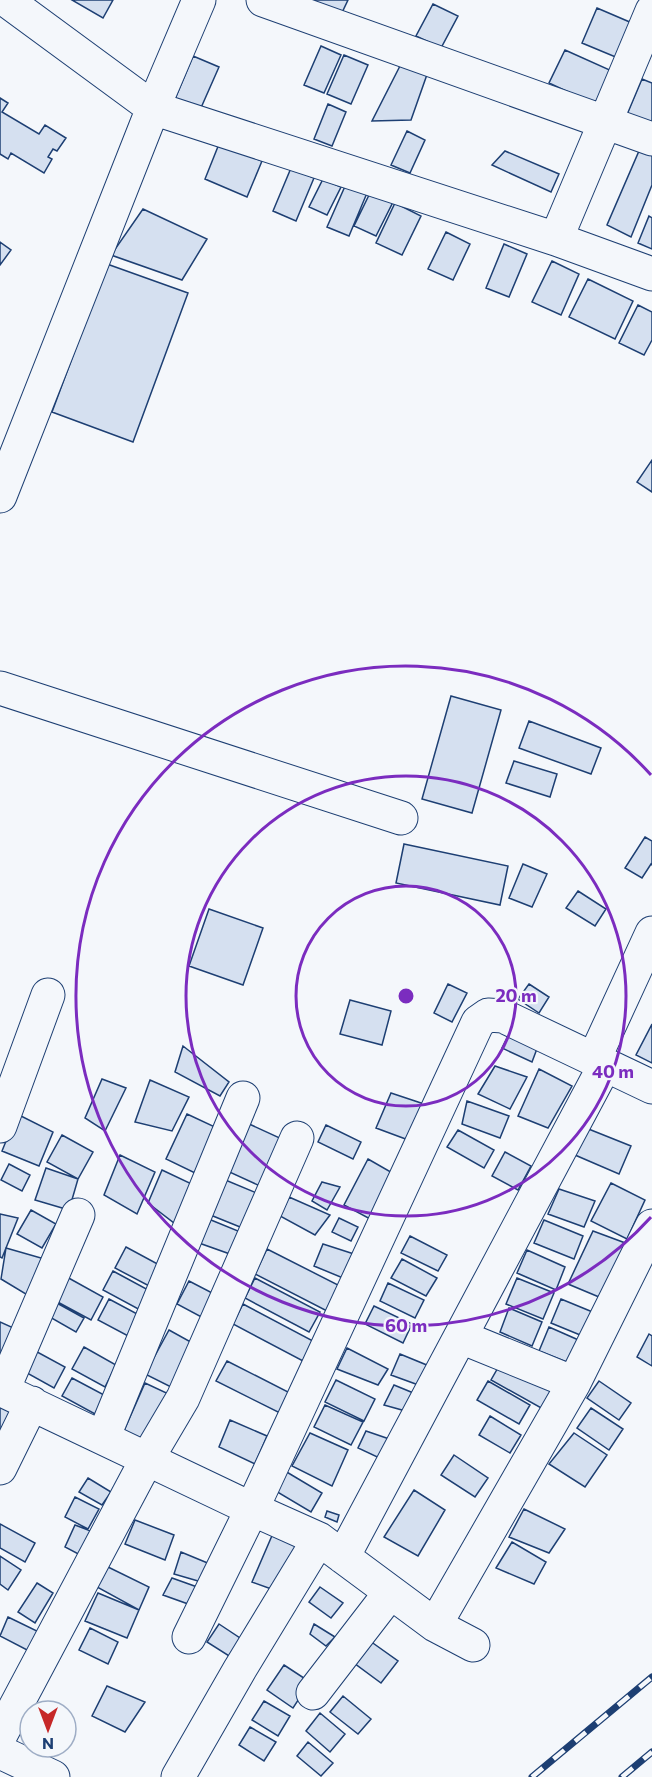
<svg xmlns="http://www.w3.org/2000/svg" width="652" height="1777" font-family="Commissioner,sans-serif">
	<style>
		.building { fill: #d5e0f0; stroke: #1d3f73; stroke-width: 1.5 }
		.lines { fill: none; stroke-linecap: round; stroke-linejoin: round }
		.minor-casing { stroke: #1d3f73; stroke-width: 35 }
		.minor { stroke: #f4f7fb; stroke-width: 33 }
		.rail-casing { stroke: #1d3f73; stroke-width: 7 }
		.rail { stroke: #f4f7fb; stroke-width: 4.5; stroke-dasharray: 14; stroke-linecap: butt }
		.ring { fill: none; stroke: #7b2cbf; stroke-width: 3 }
		.centre { fill: #7b2cbf; stroke: #f4f7fb; stroke-width: 3 }
		.ring-label { font-size: 18px; text-anchor: middle; font-weight: bold; fill: #7b2cbf; stroke: #f4f7fb; stroke-width: 4.5; stroke-linejoin: round; paint-order: stroke }
	</style>
	<rect width="100%" height="100%" fill="#f4f7fb"/>
	<path class="building" d="M72,0H113L103,18Z
		M316,0H348L338,21L312,9Z
		M433,4L458,16L441,48L416,36Z
		M597,8L632,23L618,58L582,43Z
		M321,46L341,55L324,93L304,85Z
		M565,50L612,71L596,105L549,83Z
		M344,55L368,65L351,104L327,94Z
		M193,56L219,67L200,110L175,99Z
		M403,60L430,66L411,120L372,121Z
		M642,79L652,83V126L626,117Z
		M0,98L8,103L2,112L39,134L45,125L66,138L57,151L53,149L48,157L52,159L44,173L11,153L8,159L0,154Z
		M328,104L346,112L332,146L314,139Z
		M407,131L425,140L410,173L391,165Z
		M219,144L262,161L247,197L205,179Z
		M505,151L559,174L551,192L492,165Z
		M639,151L652,155V185L631,237L607,225Z
		M291,168L314,178L296,221L273,211Z
		M323,179L341,187L327,215L309,207Z
		M346,184L367,193L349,236L327,227Z
		M371,191L393,202L376,236L354,226Z
		M395,203L421,216L402,255L376,243Z
		M143,209L207,239L182,280L111,255Z
		M649,216L652,218V249L638,243Z
		M446,232L470,244L453,280L428,269Z
		M0,242L11,250L0,265Z
		M504,244L527,254L509,297L486,288Z
		M552,261L579,274L561,315L532,302Z
		M107,264L188,293L133,442L52,412Z
		M588,279L633,301L615,339L569,317Z
		M638,305L652,312V340L644,355L619,343Z
		M652,460V492L637,482Z
		M451,696L501,710L472,813L422,799Z
		M529,721L601,748L591,774L519,748Z
		M514,761L557,774L550,797L506,783Z
		M645,837L652,841V865L651,864L642,878L625,868Z
		M404,844L508,866L500,905L396,883Z
		M523,864L547,874L532,907L509,898Z
		M578,891L606,909L595,926L566,908Z
		M209,909L263,928L243,985L189,966Z
		M448,984L467,993L452,1022L434,1013Z
		M529,984L549,997L539,1013L518,999Z
		M350,1000L391,1011L382,1045L340,1034Z
		M652,1024V1063L636,1055Z
		M512,1028L541,1038L532,1062L502,1048Z
		M183,1046L229,1082L220,1096L175,1072Z
		M495,1066L527,1077L510,1109L478,1094Z
		M539,1069L572,1086L548,1128L518,1116Z
		M102,1079L126,1088L105,1131L85,1118Z
		M150,1080L189,1097L172,1131L135,1122Z
		M391,1093L427,1105L411,1141L376,1128Z
		M467,1101L509,1116L500,1138L462,1124Z
		M17,1114L53,1132L39,1166L2,1151Z
		M187,1114L215,1127L195,1173L166,1159Z
		M247,1123L282,1139L260,1186L225,1170Z
		M326,1125L361,1142L353,1159L318,1142Z
		M586,1128L631,1146L619,1174L575,1155Z
		M458,1130L494,1150L484,1168L447,1147Z
		M62,1135L93,1152L78,1179L47,1162Z
		M505,1152L531,1166L518,1190L492,1176Z
		M120,1155L155,1172L137,1214L104,1195Z
		M368,1159L396,1175L372,1220L344,1205Z
		M9,1164L30,1175L22,1191L1,1180Z
		M46,1168L78,1179L69,1210L35,1200Z
		M162,1170L196,1186L178,1226L148,1203Z
		M223,1179L259,1194L245,1229L208,1214Z
		M322,1182L340,1187L327,1210L312,1201Z
		M611,1183L645,1200L627,1239L591,1221Z
		M559,1189L595,1201L584,1227L548,1214Z
		M289,1197L330,1215L315,1235L280,1216Z
		M31,1210L56,1224L42,1248L17,1234Z
		M0,1214L18,1218L2,1258L0,1257Z
		M339,1218L358,1227L351,1241L332,1232Z
		M211,1220L243,1233L230,1254L199,1243Z
		M544,1220L583,1236L574,1259L534,1243Z
		M593,1231L628,1244L599,1297L568,1284Z
		M410,1236L447,1255L438,1271L401,1253Z
		M323,1244L354,1254L343,1278L314,1266Z
		M126,1247L165,1268L153,1288L115,1268Z
		M6,1248L48,1260L34,1299L1,1279Z
		M267,1249L340,1286L327,1311L255,1274Z
		M527,1250L565,1267L556,1290L517,1273Z
		M402,1259L437,1278L426,1296L391,1278Z
		M113,1271L152,1292L142,1311L103,1290Z
		M65,1276L103,1297L91,1320L52,1299Z
		M255,1278L320,1312L309,1332L245,1298Z
		M517,1278L554,1293L543,1319L506,1304Z
		M189,1281L220,1297L207,1320L177,1304Z
		M388,1283L424,1300L415,1318L380,1301Z
		M109,1299L141,1316L130,1337L98,1320Z
		M561,1299L595,1313L585,1337L551,1323Z
		M55,1302L84,1318L76,1332L48,1316Z
		M243,1304L313,1341L303,1361L233,1324Z
		M374,1306L412,1324L403,1343L365,1324Z
		M509,1308L542,1322L532,1346L500,1332Z
		M0,1322L18,1330L0,1368Z
		M549,1327L583,1342L574,1365L539,1351Z
		M169,1330L198,1346L175,1389L145,1374Z
		M649,1334L652,1336V1366L637,1357Z
		M28,1347L65,1367L54,1388L18,1368Z
		M84,1347L116,1365L105,1387L72,1369Z
		M347,1348L388,1369L378,1385L337,1369Z
		M400,1354L434,1368L424,1387L391,1375Z
		M503,1359L554,1389L543,1409L491,1380Z
		M227,1361L292,1394L282,1414L216,1381Z
		M72,1378L106,1396L95,1414L62,1396Z
		M336,1380L375,1399L364,1421L325,1402Z
		M488,1381L530,1405L519,1424L477,1400Z
		M599,1381L631,1403L619,1420L587,1398Z
		M145,1383L173,1396L151,1441L123,1433Z
		M394,1385L428,1399L420,1415L384,1405Z
		M0,1400L12,1407L1,1430L0,1429Z
		M325,1405L363,1422L351,1445L314,1427Z
		M591,1408L623,1429L609,1450L577,1428Z
		M490,1416L521,1435L510,1453L479,1435Z
		M230,1420L267,1436L255,1464L219,1447Z
		M366,1431L398,1442L388,1462L358,1448Z
		M310,1433L348,1450L332,1486L292,1466Z
		M574,1433L607,1455L585,1487L549,1464Z
		M454,1455L488,1478L475,1497L441,1475Z
		M285,1471L322,1493L311,1512L274,1490Z
		M88,1478L111,1492L102,1505L79,1492Z
		M414,1490L445,1510L418,1556L384,1537Z
		M75,1497L99,1509L88,1529L65,1517Z
		M524,1509L565,1529L549,1553L509,1537Z
		M327,1511L339,1515L337,1522L325,1517Z
		M135,1520L174,1535L165,1560L125,1544Z
		M0,1524L35,1543L25,1562L0,1548Z
		M75,1525L96,1533L84,1557L65,1547Z
		M274,1531L301,1544L277,1591L252,1582Z
		M512,1542L546,1562L534,1584L496,1568Z
		M181,1552L210,1564L205,1583L174,1574Z
		M0,1556L21,1570L8,1590L0,1584Z
		M106,1566L149,1587L139,1610L97,1587Z
		M172,1578L200,1588L191,1605L163,1595Z
		M37,1583L53,1593L35,1623L18,1612Z
		M320,1587L343,1603L331,1618L309,1602Z
		M98,1593L139,1610L127,1638L85,1621Z
		M8,1617L39,1632L29,1651L0,1636Z
		M219,1624L249,1644L237,1661L207,1642Z
		M314,1624L335,1637L326,1646L310,1634Z
		M90,1628L118,1642L108,1664L79,1650Z
		M370,1641L398,1661L381,1683L354,1663Z
		M284,1665L310,1682L293,1708L267,1690Z
		M107,1686L145,1702L125,1732L92,1716Z
		M343,1696L371,1719L358,1734L330,1712Z
		M264,1701L290,1716L278,1736L252,1720Z
		M320,1713L345,1734L330,1752L306,1731Z
		M250,1727L276,1742L264,1761L239,1745Z
		M308,1742L333,1763L321,1776L297,1756Z"/>
	<g class="lines">
		<g class="minor-casing">
			<path id="minor" d="M6,0L153,108L199,0
				M263,0L652,139
				M556,239L652,11
				M0,496L153,108L556,239L652,274
				M0,688L401,818
				M594,1059L652,933
				M0,1126L48,995
				M461,1337L574,1383
				M0,1389L252,1509L319,1539L435,1625L473,1645
				M3,1390L78,1215
				M103,1438L243,1098
				M0,1468L32,1403
				M343,1557L605,1065
				M435,1625L574,1383L652,1226
				M189,1637L252,1509L478,1022L488,1015L503,1016L652,1087
				M313,1693L390,1593
				M0,1736L147,1459L183,1398L297,1138
				M0,1752L53,1777
				M178,1777L240,1669L319,1539"/>
		</g>
		<use href="#minor" class="minor"/>
		<g class="rail-casing">
			<path id="rail" d="M532,1777L652,1677
				M622,1777L652,1752"/>
		</g>
		<use href="#rail" class="rail"/>
	</g>
	<g class="ring">
		<circle cx="406" cy="996" r="110"/>
		<circle cx="406" cy="996" r="220"/>
		<path d="M651 1217A330 330 0 1 1 651 775"/>
	</g>
	<circle cx="406" cy="996" r="9" class="centre"/>
	<g class="ring-label">
		<text x="516" y="1002">20 m</text>
		<text x="613" y="1078">40 m</text>
		<text x="406" y="1332">60 m</text>
	</g>
	<g transform="translate(48 1729) rotate(180)"><circle r="28" fill="#f4f7fb" stroke="#9eadc5" stroke-width="1.5"/>
	<path d="M0-4.5L10 22L0 15L-10 22Z" fill="#c62828"/>
	<text y="-9" font-size="16" font-weight="bold" text-anchor="middle" fill="#1d3f73">N</text>
	</g>
</svg>
